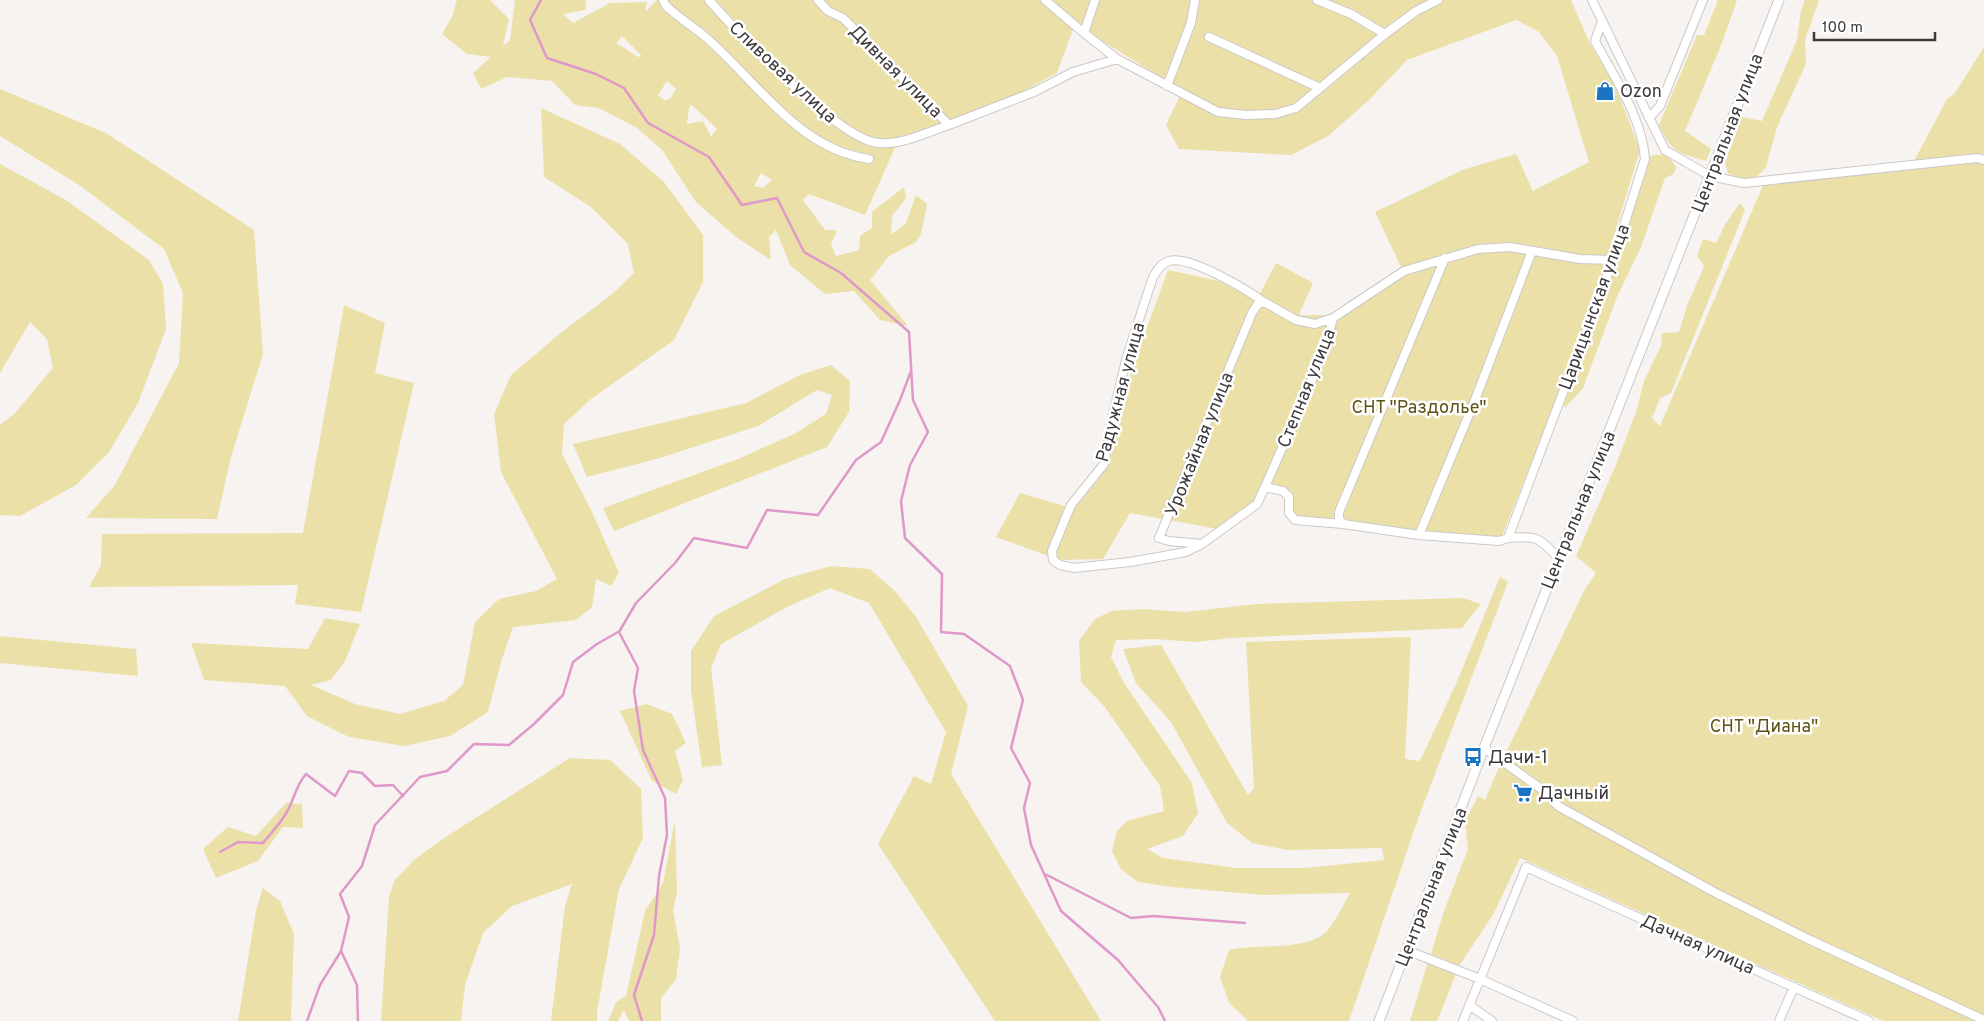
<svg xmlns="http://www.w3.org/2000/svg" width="1984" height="1021" font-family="Overpass,sans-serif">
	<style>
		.green { fill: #ebe0a8; fill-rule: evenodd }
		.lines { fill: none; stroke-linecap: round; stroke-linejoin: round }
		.stream { stroke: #df98c9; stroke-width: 2.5 }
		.minor-casing { stroke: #ccc8c7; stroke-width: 10 }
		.tertiary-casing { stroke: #ccc8c7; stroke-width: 11 }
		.minor { stroke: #fff; stroke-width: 8 }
		.tertiary { stroke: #fff; stroke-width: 9 }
		.labels { text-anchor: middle; stroke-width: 5; stroke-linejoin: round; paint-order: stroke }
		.street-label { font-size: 18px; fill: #3c3a3a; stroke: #fff }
		.poi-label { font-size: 18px; fill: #3c3a3a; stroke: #fff; text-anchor: start }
		.park-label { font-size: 18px; fill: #5f5314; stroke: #fff }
	</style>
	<rect width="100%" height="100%" fill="#f7f3f1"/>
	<path class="green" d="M457,0H490L509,19L503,46L510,40L515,0H586L585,10L563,14L573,23L610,3L647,2L645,12L657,0H1571L1590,44L1614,82L1640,150L1609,252L1606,269L1559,393L1500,541L1413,533L1293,516L1292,491L1263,485L1253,507L1232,517L1218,529L1130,513L1103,559L1060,560L996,537L1020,493L1074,509L1102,475L1112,452L1133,366L1168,270L1219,281L1256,301L1276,263L1313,283L1299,315H1332L1401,267L1375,212L1465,169L1516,154L1533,191L1589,162L1557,56L1539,32L1516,20L1407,60L1369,100L1328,136L1291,155L1179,149L1166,125L1183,89L1149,70L1075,24L1057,73L1016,95L898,141L865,215L809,194L803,200L825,230H837L831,244L836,256L859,250L860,236L872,228V212L904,187L906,198L892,216L891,235L906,223L916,195L927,204L921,234L916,242L889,256L870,280L908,326L880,320L854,291L825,294L790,265L776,230L769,237L771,260L736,237L696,202L662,150L637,128L599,108L575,105L552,81L507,77L481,89L473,73L491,57L467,54L442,34L452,17ZM622,36L641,55V56L638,57L616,43ZM667,81L676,89L671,98L665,101L658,95ZM692,105L717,129L711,137L703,121L687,124L689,107ZM761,173L772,180L763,188L754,186Z
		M1718,0H1737L1722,43L1685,131L1711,149L1706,161C1677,152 1672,153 1659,125L1697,35H1704Z
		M1805,0H1819L1805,40L1806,64L1777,127L1766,167L1753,181H1747L1728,173L1725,162L1742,117L1762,121L1797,40L1801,10Z
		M1984,47V1021H1883L1520,858L1493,915L1459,966L1431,954L1444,911L1468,849L1465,822L1478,796L1485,800L1500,765L1585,589L1596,573L1576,556L1615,467L1636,412L1644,381L1661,346L1662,333L1679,332L1687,306L1704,266L1697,256L1703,239L1716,243L1726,223L1740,203L1745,210L1671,393L1660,398L1652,418L1660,426L1767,176L1914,161L1947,99L1955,93Z
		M0,89L106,133L254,230L263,354L231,457L217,519L86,518L115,485L179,363L183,293L164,249L79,185L0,136Z
		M541,108L620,144L664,182L703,235V282L674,340L591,399L564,424L562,454L592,512L619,573L611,586L596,579L592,607L576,620L513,627L501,662L488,712L450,736L404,746L349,737L307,716L285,686L204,680L191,643L308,649L325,618L360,624L345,661L331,680L311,685L355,704L400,714L444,701L463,685L475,622L499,599L536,591L557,579L501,472L494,414L511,375L563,331L611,295L634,273L628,244L591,207L544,177Z
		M1666,154L1676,167L1674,174L1665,178L1641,247L1617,297L1583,388L1565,408L1562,398L1641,174L1649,156Z
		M0,164L66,200L149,260L163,284L166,329L138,403L109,452L76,485L20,516L0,515V425L14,414L53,368L47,339L30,322L0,373Z
		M344,305L385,323L375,373L414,383L361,612L295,604L298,585L89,587L101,565L102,534L303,533Z
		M831,365L850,381L849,412L827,447L614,531L603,508L738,459L796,433L826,414L832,395L817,390L758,426L660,458L587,477L573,444L746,403L800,375Z
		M831,566L870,569L895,591L916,617L968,706L951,774L1101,1021H995L878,844L914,776L931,784L946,732L869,603L830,588L789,606L721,644L711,668L722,765L702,767L691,690V651L714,616L785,579Z
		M1500,577L1508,582L1419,816L1349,1021H1248L1229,1003L1220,977L1229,950C1258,943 1304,952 1326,932C1333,926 1345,902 1350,893L1264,895L1172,887L1138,882L1121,869L1112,851L1117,831L1127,821L1164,811L1160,786L1104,706L1081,682L1079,641L1095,619L1111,611L1142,609L1185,612L1257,604L1463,598L1481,604L1462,628L1231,638L1196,642L1154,639L1116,640L1111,657L1124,683L1192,783L1198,813L1183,836L1147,849L1163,858L1237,868H1305L1384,860L1382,848L1288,850L1252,843L1227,823L1171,722L1136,683L1123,649L1161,645L1248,795L1254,788L1246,642L1411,637L1405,759L1420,761L1456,684Z
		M0,636L136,649L138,676L0,663Z
		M647,704L672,714L686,743L675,751L683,780L676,794L652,781L620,711Z
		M570,758L610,760L641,789L643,838L619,889L597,1012V1021H551L565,906L572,884L512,906L483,933L465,985L461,1021H381L389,896L395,880L414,860L441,840Z
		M286,803L302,804L303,828L283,827L258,861L216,878L203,849L228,827L256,836Z
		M675,820L677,892L673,910L680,948L676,979L661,998V1021H629L624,1010L618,1021H608L616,1002L626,996L645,911L663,883Z
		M263,888L280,901L294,934L291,1021H238L256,910Z
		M1428,962L1456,974L1437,1021H1410Z"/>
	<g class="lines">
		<path class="stream" d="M541,0L530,20L547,58L596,74L624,88L648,123L709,157L742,205L777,198L804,252L841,273L909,332L913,400L928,432L910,465L901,501L905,538L942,574L941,632L964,634L1010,666L1023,700L1011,748L1030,783L1024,808L1031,845L1061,911L1118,960L1158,1007L1165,1021
			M220,852L238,842L263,843C270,834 279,825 285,815C295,800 294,788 306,774L335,796L349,771L362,773L375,786L393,785L403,796
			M1045,874L1131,918L1153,916L1245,923
			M307,1021L320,985L341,951
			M358,1021L357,985L341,951L349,917L340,894L362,866L375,825L420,777L447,771L474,744L509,745L534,724L563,695L573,662L597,644L618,632
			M642,1021L634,995L654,935L659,876L667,835L665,798L643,750L634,691L638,668L619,632L636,603L675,563L694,538L747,548L767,510L818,515L856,460L881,442L900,400L911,371"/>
		<g class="minor-casing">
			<path id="minor" d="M663,0L666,6C677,16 690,25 702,34C755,78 796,149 869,159
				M709,0C737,32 840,141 879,143C903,145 927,132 949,125
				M818,0L828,11L843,18L949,125L1034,92L1073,72L1117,59
				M1045,0L1084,33L1095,0
				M1317,0L1351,14L1385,34
				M1592,0L1665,150L1710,176L1744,183L1977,158L1984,160
				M1084,33L1117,59L1218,112L1246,115L1275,114L1296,108L1385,34L1416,11L1438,0
				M1209,37L1320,88
				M1167,86L1191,23L1195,0
				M1649,118L1660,106L1703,0
				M1265,487L1257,504L1202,544L1169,541L1159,538L1252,313L1258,304L1264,302L1296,320L1315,324L1333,318
				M1343,524L1339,519V512L1445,258
				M1419,535L1475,400L1532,251
				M1508,538L1499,541L1419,535L1343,524L1295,520L1289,513V497L1283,491L1265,487L1325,350L1333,318L1404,271L1478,249L1510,247L1580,259L1613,260
				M1202,544L1186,552L1130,562L1074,568L1060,565L1053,560L1052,551L1071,505L1104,464L1111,423L1127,356L1153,277C1157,271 1161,263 1169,261C1190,255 1247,290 1264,302
				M1559,559C1540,538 1537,535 1508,538L1613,260L1645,159C1642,117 1614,77 1595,41L1602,21
				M1484,748L1540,788L1558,806L1629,845L1714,892L1808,939L1984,1020
				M1406,950L1480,979L1573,1021
				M1469,1005L1492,1021
				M1463,1021L1526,867L1869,1021
				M1779,1021L1794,987"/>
		</g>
		<g class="tertiary-casing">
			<path id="tertiary" d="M1379,1021L1484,748L1779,0"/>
		</g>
		<use href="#minor" class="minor"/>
		<use href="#tertiary" class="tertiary"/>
	</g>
	<defs>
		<g id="shop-bare" transform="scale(1.5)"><path d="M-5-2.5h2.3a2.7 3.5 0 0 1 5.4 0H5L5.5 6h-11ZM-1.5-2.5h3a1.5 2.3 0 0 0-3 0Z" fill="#1975c2" stroke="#fff" stroke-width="2.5" paint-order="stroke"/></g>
		<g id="bus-bare" transform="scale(1.5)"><path d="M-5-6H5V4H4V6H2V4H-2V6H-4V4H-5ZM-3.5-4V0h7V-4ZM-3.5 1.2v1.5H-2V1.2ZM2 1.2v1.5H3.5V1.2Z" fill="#1975c2" stroke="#fff" stroke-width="2.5" paint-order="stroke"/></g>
		<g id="supermarket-bare" transform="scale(1.5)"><path d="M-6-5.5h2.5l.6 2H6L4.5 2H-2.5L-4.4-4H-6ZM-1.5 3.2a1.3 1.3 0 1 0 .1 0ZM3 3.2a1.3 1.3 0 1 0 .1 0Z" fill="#1975c2" stroke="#fff" stroke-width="2.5" paint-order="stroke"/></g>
	</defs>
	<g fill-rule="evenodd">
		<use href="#shop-bare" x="1605" y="91"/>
		<use href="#bus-bare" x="1473" y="757"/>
		<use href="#supermarket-bare" x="1523" y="793"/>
	</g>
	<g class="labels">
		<g class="street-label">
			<text transform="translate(896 71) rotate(45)" y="6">Дивная улица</text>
			<text transform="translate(783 72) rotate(43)" y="6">Сливовая улица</text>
			<text transform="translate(1727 133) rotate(-69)" y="6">Центральная улица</text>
			<text transform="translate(1594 307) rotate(-70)" y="6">Царицынская улица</text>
			<text transform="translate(1306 388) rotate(-68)" y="6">Степная улица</text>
			<text transform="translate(1120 392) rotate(-75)" y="6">Радужная улица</text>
			<text transform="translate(1199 444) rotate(-68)" y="6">Урожайная улица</text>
			<text transform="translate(1578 510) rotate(-68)" y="6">Центральная улица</text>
			<text transform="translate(1431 887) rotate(-69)" y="6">Центральная улица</text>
			<text transform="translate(1698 944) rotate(24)" y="6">Дачная улица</text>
		</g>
		<g class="poi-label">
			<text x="1620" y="97">Ozon</text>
			<text x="1488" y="763">Дачи-1</text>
			<text x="1538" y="799">Дачный</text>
		</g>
		<g class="park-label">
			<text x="1419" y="413">СНТ "Раздолье"</text>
			<text x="1764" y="732">СНТ "Диана"</text>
		</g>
	</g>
	<path d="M1814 32v8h121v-8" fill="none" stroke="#3c3a3a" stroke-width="2.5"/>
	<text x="1822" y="32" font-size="15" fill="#3c3a3a" stroke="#ffffff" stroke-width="4" paint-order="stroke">100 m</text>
</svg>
